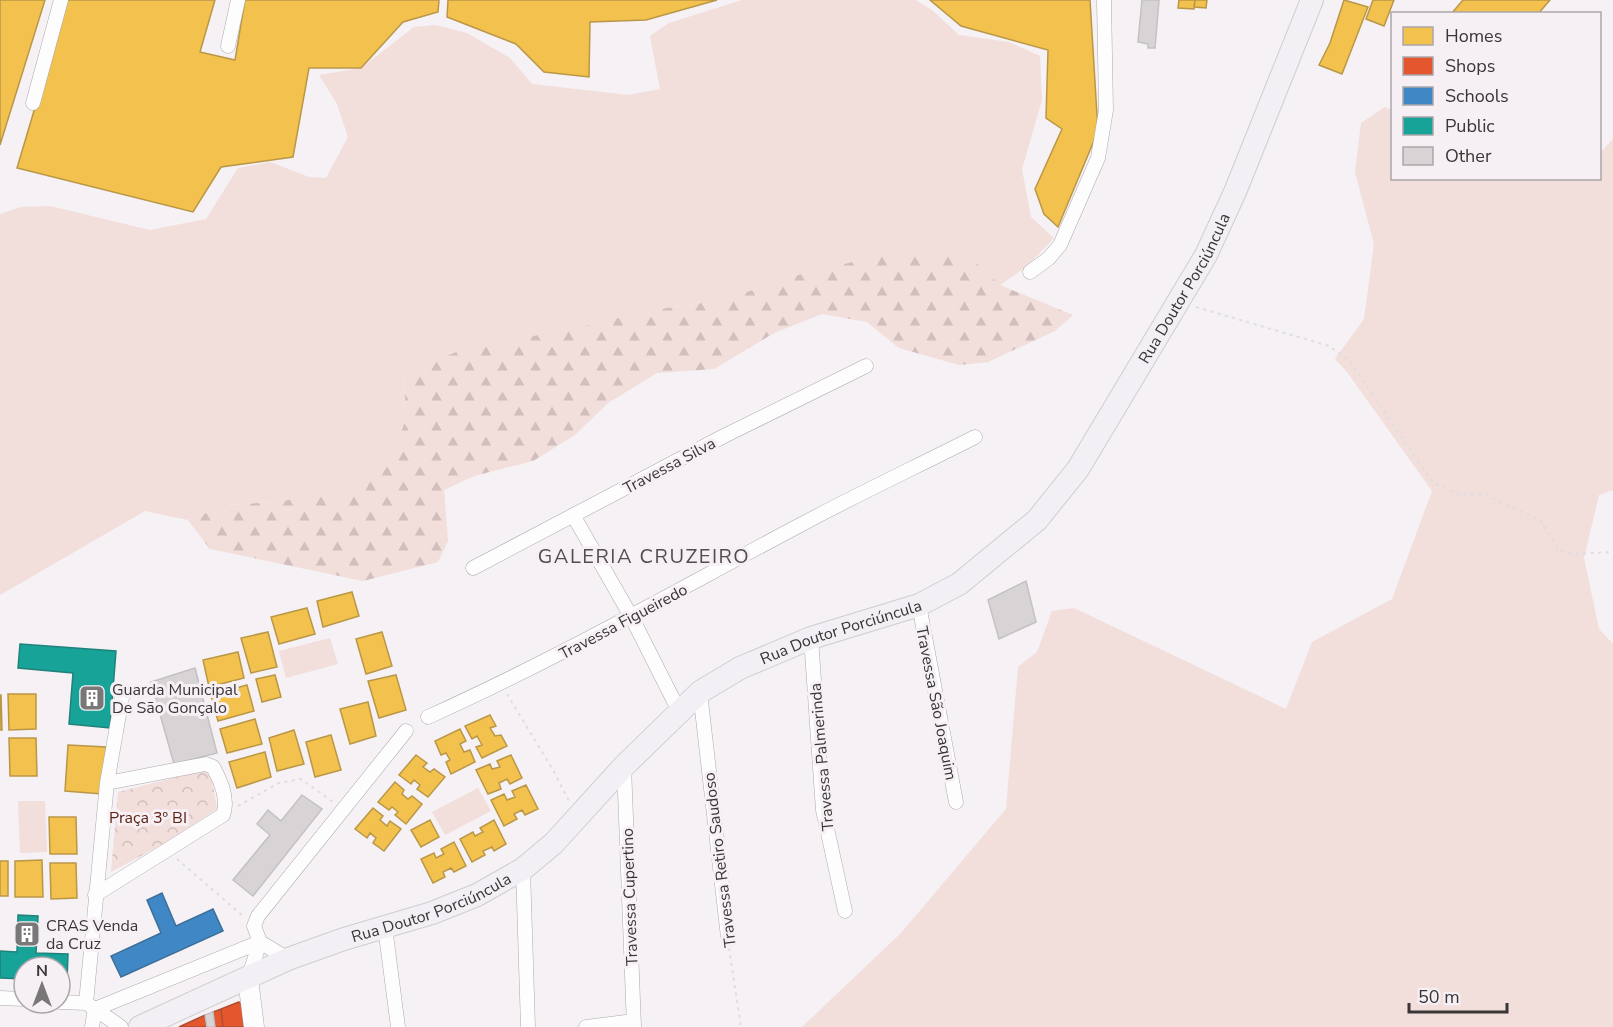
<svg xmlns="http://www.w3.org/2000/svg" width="1613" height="1027" font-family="'Nunito Sans',sans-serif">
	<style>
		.green { fill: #f2dedb }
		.forest { fill: url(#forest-firs) }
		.park { fill: url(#park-crowns) }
		.homes { fill: #f2c14e; stroke: #ba9747; stroke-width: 1.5 }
		.shops { fill: #e4572e; stroke: #b04d31; stroke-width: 1.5 }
		.schools { fill: #3f88c5; stroke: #3d6f9a; stroke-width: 1.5 }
		.public { fill: #17a398; stroke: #21827b; stroke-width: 1.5 }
		.building { fill: #d8d4d6; stroke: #c4c1c2; stroke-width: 1.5 }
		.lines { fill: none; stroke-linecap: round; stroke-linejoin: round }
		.street-casing { stroke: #acaaac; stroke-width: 15 }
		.secondary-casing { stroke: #acaaac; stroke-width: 21 }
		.primary-casing { stroke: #cfcecf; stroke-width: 24 }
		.path { stroke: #dfdddf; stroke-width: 2; stroke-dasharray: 3 4.5; stroke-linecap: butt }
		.street { stroke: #fefdfd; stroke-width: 14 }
		.secondary { stroke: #fefdfd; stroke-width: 20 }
		.primary { stroke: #f2eff5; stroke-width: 22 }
		.labels { text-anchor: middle; stroke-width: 6; stroke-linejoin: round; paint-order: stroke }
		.street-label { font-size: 16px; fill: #383637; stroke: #f6f0f5 }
		.poi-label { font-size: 16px; fill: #383637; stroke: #f6f0f5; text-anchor: start }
		.park-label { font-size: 16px; fill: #5e2113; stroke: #f6f0f5 }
		.quarter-label { font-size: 20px; letter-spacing: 1.5px; fill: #514c50; stroke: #f6f0f5 }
	</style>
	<defs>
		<pattern id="forest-firs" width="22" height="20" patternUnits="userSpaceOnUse" patternTransform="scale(1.5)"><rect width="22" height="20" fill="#f2dedb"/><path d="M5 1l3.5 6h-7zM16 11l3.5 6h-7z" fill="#d0bfbd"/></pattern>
		<pattern id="park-crowns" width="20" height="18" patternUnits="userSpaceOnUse" patternTransform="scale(1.5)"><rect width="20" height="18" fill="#f2dedb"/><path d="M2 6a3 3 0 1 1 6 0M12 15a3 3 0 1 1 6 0" fill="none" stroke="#d0bfbd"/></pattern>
	</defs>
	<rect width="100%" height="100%" fill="#f5f1f4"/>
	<path class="green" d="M742,0H915L932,10L959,35L1009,42L1040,56L1042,100L1022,169L1031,217L1054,238L1026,267L1000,285L965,253H890L790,277L724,300L652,310L404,374L406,418L392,463L348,490L276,502L227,505L188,520L145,511L0,595V214L21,207L50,206L150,230L206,219L238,168L270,162L309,177L326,178L348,137L337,104L319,75L361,68L414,27L435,25L467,33L510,58L532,84L628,95L660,89L650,36L669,23Z
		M1385,107L1392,110V178H1600V153L1613,139V490L1599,495L1584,558L1599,629L1613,644V1027H802L901,933L1006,809L1018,667L1037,652L1052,611L1074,608L1286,709L1312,642L1392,599L1432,491L1347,372L1335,359L1364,319L1374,244L1355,172L1361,123Z
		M330,638L338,664L286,678L279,651Z
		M478,788L491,811L445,835L432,812Z
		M18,801H45L47,852L20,853Z"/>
	<path class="forest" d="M890,253H965L1000,285L1073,315L1055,331L988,362L959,365L899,348L867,322L822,314L774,333L714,369L657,373L608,403L575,435L533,461L474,476L444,490L448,541L438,562L363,581L210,549L188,520L227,505L276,502L348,490L391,463L406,418L404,374L468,347L569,330L652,310L724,300L790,277Z"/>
	<path class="park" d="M205,770L212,780L217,809L163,844L111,872L118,792Z"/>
	<path class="homes" d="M0,0H45L0,145Z
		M67,0H215L200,52L235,60L245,0H439L438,12L403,22L361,68H309L293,157L221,167L193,212L17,168Z
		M448,0H717L646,20L590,22L589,77L544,72L516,44L447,17Z
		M930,0H1090L1098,131L1058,227L1044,214L1035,189L1062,129L1046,118L1048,50L961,26Z
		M1179,0H1195L1194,9L1178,8Z
		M1195,0H1207L1206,8L1194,7Z
		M1344,0L1368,7L1342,74L1319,65L1330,43Z
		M1373,0H1394L1384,26L1366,19Z
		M1463,0H1550L1538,14H1451Z
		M352,592L359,616L323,627L317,601Z
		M307,608L315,634L279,644L271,617Z
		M268,632L277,667L251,673L241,638Z
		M382,632L392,666L366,674L356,639Z
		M238,652L244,678L209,687L203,660Z
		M275,675L281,697L262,702L256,679Z
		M396,675L406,710L379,718L368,681Z
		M247,685L254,711L218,721L211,695Z
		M8,694H36V729L9,730Z
		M0,695H1L2,730H0Z
		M368,702L376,736L350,744L340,709Z
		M490,715L496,726L490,728L495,736L501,735L507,746L482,758L476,747L482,745L477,736L472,739L465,726Z
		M255,719L262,744L227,753L220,729Z
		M460,729L466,741L460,744L464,752L470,750L475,762L451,774L446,762L450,760L446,753L441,755L435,741Z
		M294,730L304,764L277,771L269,738Z
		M331,735L341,770L315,777L306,742Z
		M9,738H36L37,776H10Z
		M68,745L106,747L102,794L65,791Z
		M265,752L271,777L237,788L229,762Z
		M416,755L427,763L423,767L430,772L434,769L445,777L428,797L417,789L420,785L414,780L411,784L399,775Z
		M511,755L522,778L510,784L507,779L499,783L501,789L488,794L476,770L490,764L492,769L500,767L497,761Z
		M395,782L404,790L402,794L408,799L412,796L422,804L406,824L395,815L398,812L392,807L389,810L378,802Z
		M526,785L538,809L525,815L522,810L514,814L517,819L504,826L491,800L504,794L507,800L515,797L512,791Z
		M373,808L383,816L380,820L387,826L390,821L401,829L384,851L373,843L376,838L370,833L367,838L355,829Z
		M49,817H76L77,854H50Z
		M430,820L439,837L421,847L411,830Z
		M494,820L506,844L494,851L492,847L483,851L485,855L472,862L460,839L473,832L475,836L483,832L480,828Z
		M454,842L466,866L454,872L451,868L443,872L445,877L433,883L421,859L434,853L436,858L444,854L441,849Z
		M42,860L43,897H15V861Z
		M0,861H8V896H0Z
		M50,863H76L77,898L51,899Z"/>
	<path class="shops" d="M239,1002L242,1005L244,1027H223L221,1009Z
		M221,1009L223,1027H215L213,1012Z
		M205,1015L207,1027H179Z"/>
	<path class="schools" d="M162,893L176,926L213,909L223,931L121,977L111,956L161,933L147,900Z"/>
	<path class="public" d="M20,644L116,651L110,728L69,724L73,673L18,668Z
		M18,915L38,916L36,953L68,954L67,981H60V967H24V979L0,978V951L17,952Z"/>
	<path class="building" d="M1142,0H1159L1155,48H1148V44L1138,42Z
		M1026,581L1036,622L999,639L988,600Z
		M195,668L217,753L174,764L151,682Z
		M302,795L322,809L253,896L233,880L270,835L257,824L268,810L281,821Z
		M213,1012L215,1027H207L205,1015Z"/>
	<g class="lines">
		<g class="street-casing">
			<path id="street" d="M228,46L238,0
				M33,103L61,0
				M1030,272L1049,258L1060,245L1098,158L1106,110L1104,0
				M573,515L632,618L679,711
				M473,568L724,436L866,366
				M919,605L956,802
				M811,638L823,810L845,911
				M700,692L728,937
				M428,717C557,659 679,589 804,523C860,493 918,466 975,437
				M624,766L634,1027
				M523,869L528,1027
				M95,895L223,815C229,799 221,781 213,767L206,764L107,783
				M385,927L398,1027
				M248,979L260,942L288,959
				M0,998L24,999
				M60,1002L86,1003L95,1009L260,942L254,926L258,916L406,731
				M86,1003L107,783L123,692
				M92,1027L95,1009L121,1027
				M586,1027L634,1021"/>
		</g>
		<g class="secondary-casing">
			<path id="secondary" d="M248,979L254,1027"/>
		</g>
		<g class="primary-casing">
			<g id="primary">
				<path id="s1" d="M140,1027L288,959L344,939L432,913L477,895L523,869L554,843L624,766L700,692L740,668L811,638L919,605L959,584L1037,520L1078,469L1206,255L1235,192L1312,0"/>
			</g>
		</g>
		<path class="path" d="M1196,307L1329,346L1349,360L1433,483L1460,495L1484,494L1541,521L1559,550L1573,554L1613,552
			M507,694L553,770L569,801
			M238,806L279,783L301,779L333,802
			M177,859L243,916
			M729,948L741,1027"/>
		<use href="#street" class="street"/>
		<use href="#secondary" class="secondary"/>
		<use href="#primary" class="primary"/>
	</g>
	<defs>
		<g id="building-square" transform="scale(1.35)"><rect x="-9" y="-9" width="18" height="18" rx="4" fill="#7a7779" stroke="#f6f0f5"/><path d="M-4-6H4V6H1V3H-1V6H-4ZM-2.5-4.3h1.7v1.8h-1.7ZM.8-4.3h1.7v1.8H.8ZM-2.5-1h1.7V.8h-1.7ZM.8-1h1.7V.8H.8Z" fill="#fff"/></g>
	</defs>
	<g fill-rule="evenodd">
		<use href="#building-square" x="92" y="698"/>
		<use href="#building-square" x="27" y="934"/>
	</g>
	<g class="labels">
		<g class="street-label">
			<text dy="6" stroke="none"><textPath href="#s1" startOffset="1324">Rua Doutor Porciúncula</textPath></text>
			<text transform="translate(669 465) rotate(-28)" y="6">Travessa Silva</text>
			<text transform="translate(623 621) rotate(-28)" y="6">Travessa Figueiredo</text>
			<text dy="6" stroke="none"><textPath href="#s1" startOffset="820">Rua Doutor Porciúncula</textPath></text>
			<text transform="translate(937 703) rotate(79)" y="6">Travessa São Joaquim</text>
			<text transform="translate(821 757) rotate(-95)" y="6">Travessa Palmerinda</text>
			<text transform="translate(719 860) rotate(-97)" y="6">Travessa Retiro Saudoso</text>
			<text transform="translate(629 897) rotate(-92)" y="6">Travessa Cupertino</text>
			<text dy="6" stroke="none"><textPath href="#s1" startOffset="315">Rua Doutor Porciúncula</textPath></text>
		</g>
		<g class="poi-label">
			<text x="112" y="695">Guarda Municipal<tspan x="112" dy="18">De São Gonçalo</tspan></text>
			<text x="46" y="931">CRAS Venda<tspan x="46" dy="18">da Cruz</tspan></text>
		</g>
		<g class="park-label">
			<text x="148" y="823">Praça 3º BI</text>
		</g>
		<g class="quarter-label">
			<text x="644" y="563">GALERIA CRUZEIRO</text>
		</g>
	</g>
	<rect x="1391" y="12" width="210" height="168" fill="#f6f0f5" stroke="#aaa6a9" stroke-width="1.5"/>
	<rect x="1403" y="27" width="30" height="18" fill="#f2c14e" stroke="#aaa6a9" stroke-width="1.5"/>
	<text x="1445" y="42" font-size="18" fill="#383637">Homes</text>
	<rect x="1403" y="57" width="30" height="18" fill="#e4572e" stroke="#aaa6a9" stroke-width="1.5"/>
	<text x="1445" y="72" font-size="18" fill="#383637">Shops</text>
	<rect x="1403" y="87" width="30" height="18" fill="#3f88c5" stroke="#aaa6a9" stroke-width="1.5"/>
	<text x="1445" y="102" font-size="18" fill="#383637">Schools</text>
	<rect x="1403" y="117" width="30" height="18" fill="#17a398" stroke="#aaa6a9" stroke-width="1.5"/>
	<text x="1445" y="132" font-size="18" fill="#383637">Public</text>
	<rect x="1403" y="147" width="30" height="18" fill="#d8d4d6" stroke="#aaa6a9" stroke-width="1.5"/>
	<text x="1445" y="162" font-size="18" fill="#383637">Other</text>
	<g transform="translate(42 985)"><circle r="28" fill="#f6f0f5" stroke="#aaa6a9" stroke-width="1.5"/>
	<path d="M0-4.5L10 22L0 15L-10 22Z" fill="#7a7779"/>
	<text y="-9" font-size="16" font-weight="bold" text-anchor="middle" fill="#383637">N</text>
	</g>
	<path d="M1409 1003v9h98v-9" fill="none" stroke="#383637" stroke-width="3"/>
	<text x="1418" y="1003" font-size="18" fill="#383637" stroke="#f6f0f5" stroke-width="4.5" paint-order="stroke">50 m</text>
</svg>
